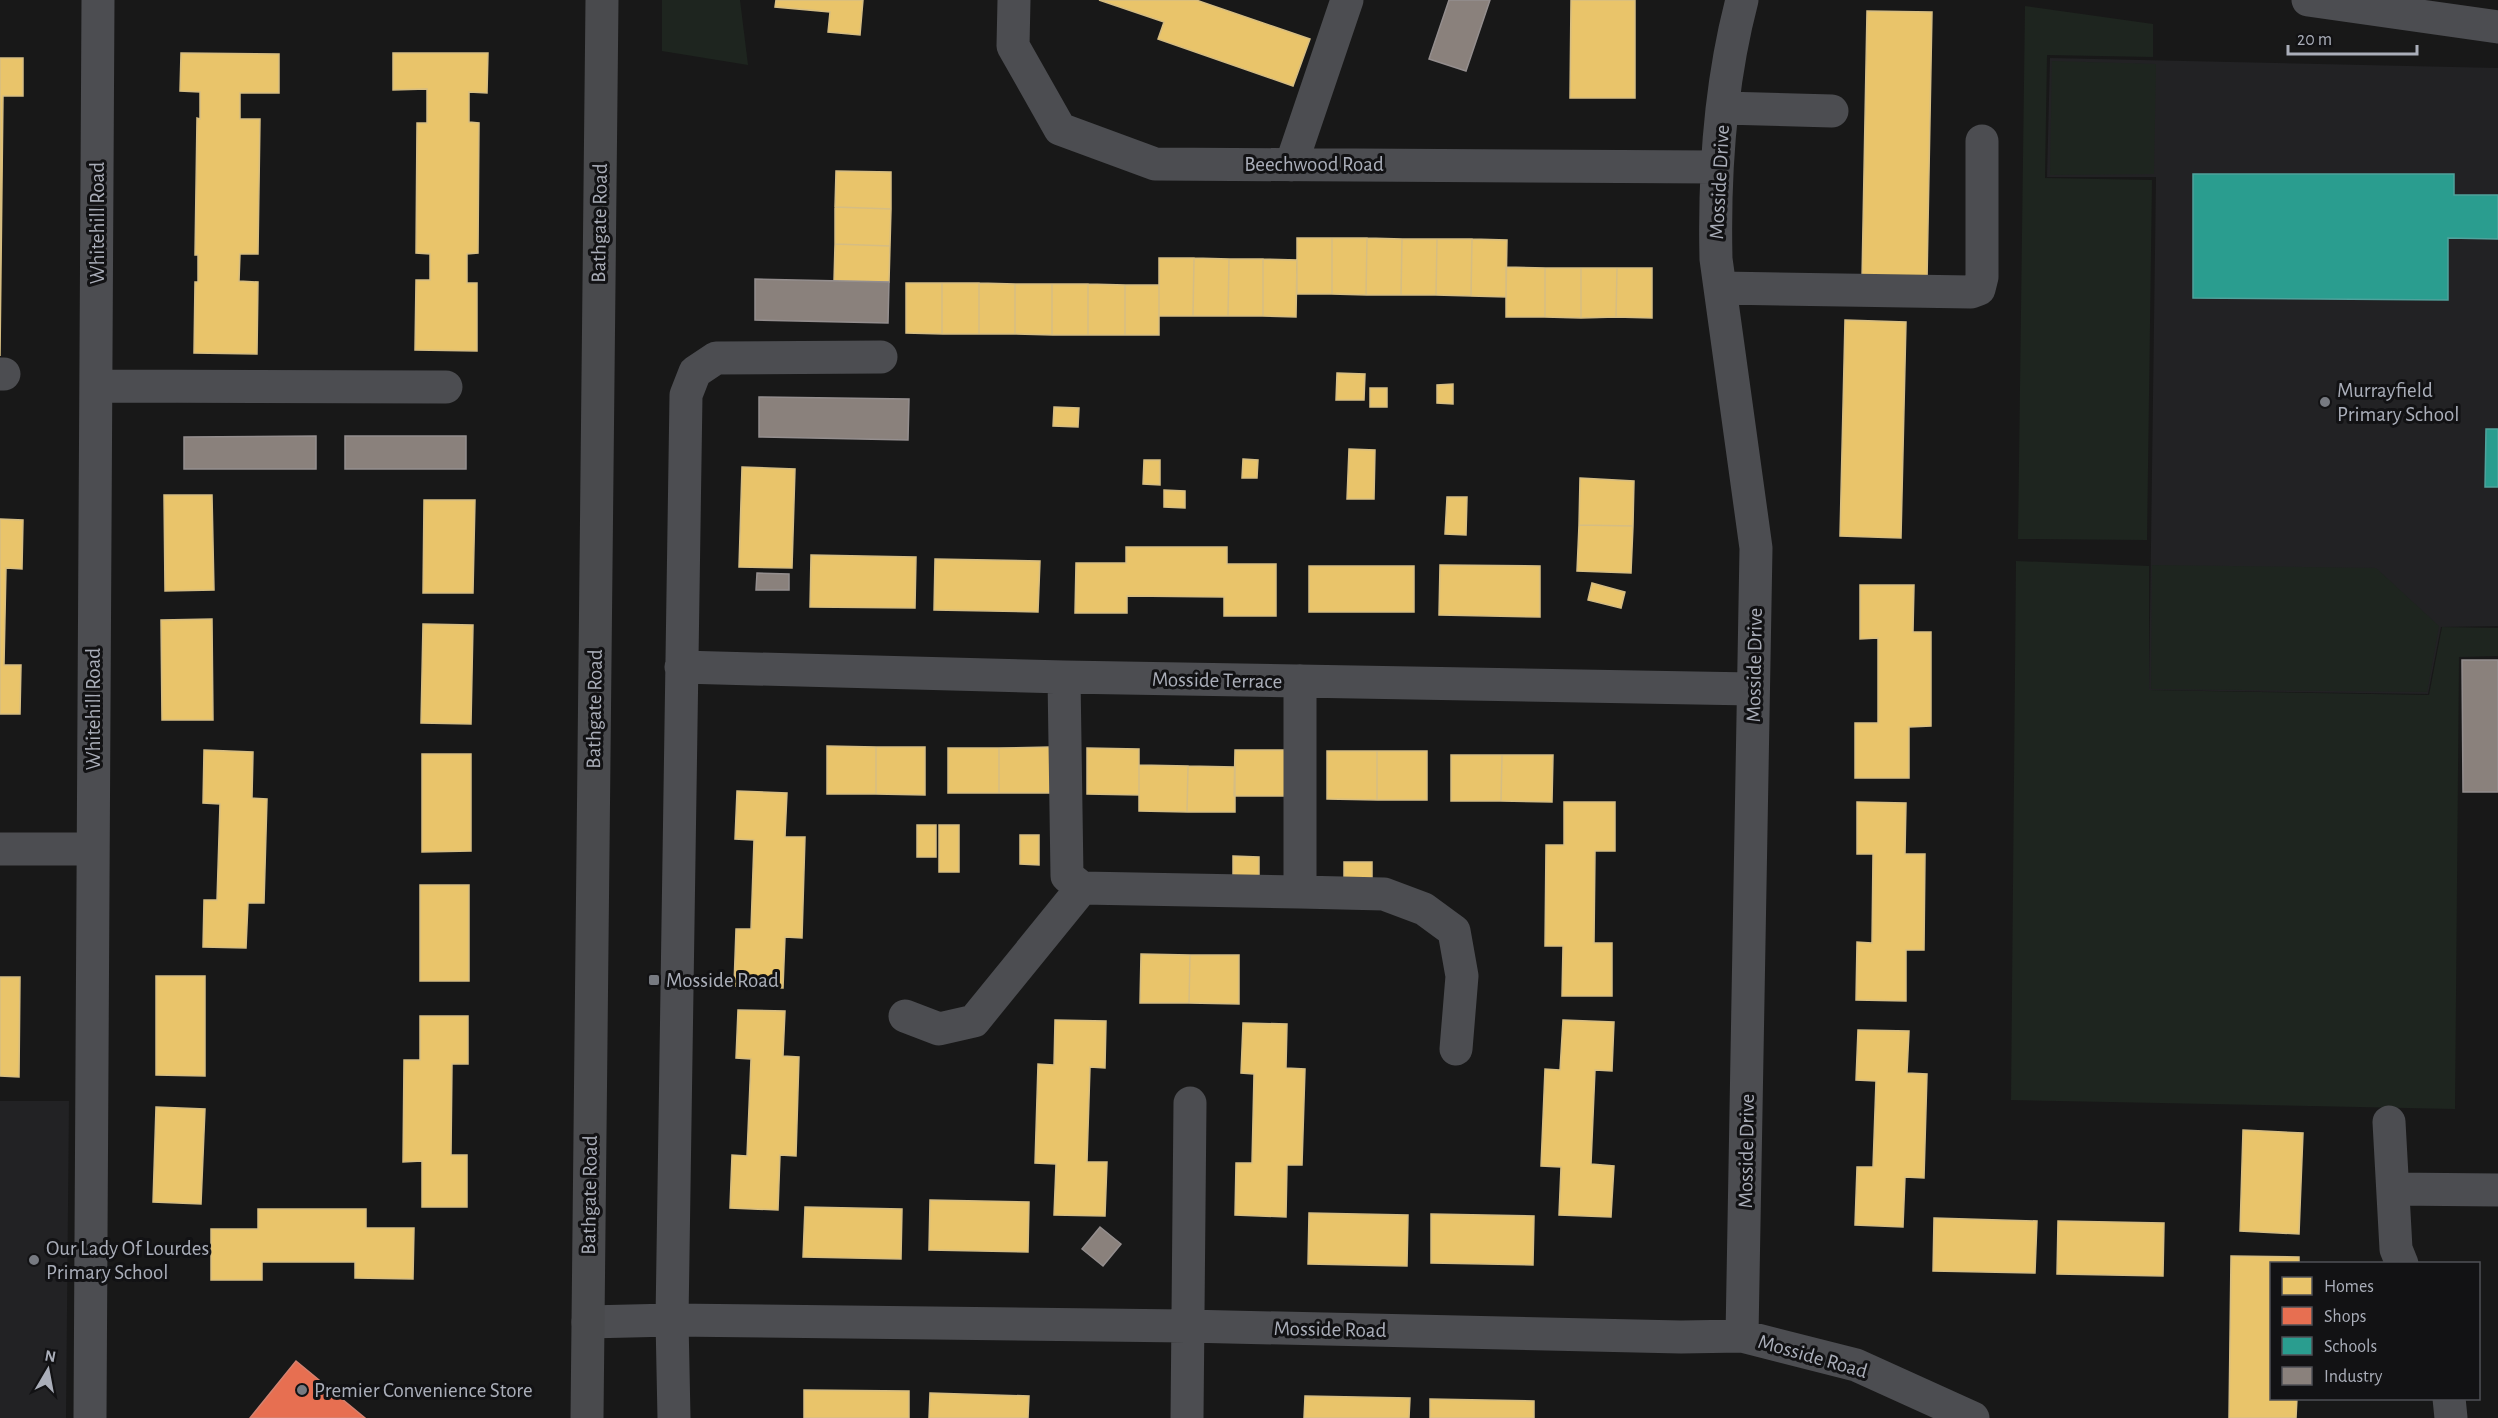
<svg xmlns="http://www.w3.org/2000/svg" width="2498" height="1418" font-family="'Alegreya Sans',sans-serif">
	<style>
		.built { fill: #222224 }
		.green { fill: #1e251f }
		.homes { fill: #e9c46a; stroke: #d6bd82; stroke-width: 1.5 }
		.shops { fill: #e76f51; stroke: #d58270; stroke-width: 1.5 }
		.schools { fill: #2a9d8f; stroke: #50a29c; stroke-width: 1.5 }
		.industry { fill: #8a817c; stroke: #948e8e; stroke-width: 1.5 }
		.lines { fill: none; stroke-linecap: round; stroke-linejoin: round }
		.minor { stroke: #4c4d51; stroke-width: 33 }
		.major { stroke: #494a4d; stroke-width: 33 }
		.poi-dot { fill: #777a81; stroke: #121214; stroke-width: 2 }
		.labels { text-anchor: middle; stroke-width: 6; stroke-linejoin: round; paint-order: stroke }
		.street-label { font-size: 21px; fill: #aaaeb9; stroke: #121214 }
		.poi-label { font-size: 21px; fill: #aaaeb9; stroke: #121214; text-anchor: start }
	</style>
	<rect width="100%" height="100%" fill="#181818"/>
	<path class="built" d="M2050,58L2498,68V626L2441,627L2428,694L2149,690L2156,177H2047Z
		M0,1101H69L66,1418H0Z"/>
	<path class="green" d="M662,0H740L748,65L662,51Z
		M2025,6L2153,24V57L2047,55L2045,178L2152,180L2147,540L2018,539Z
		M2052,61L2156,64L2154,174L2050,175Z
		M2016,561L2149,566V690L2429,695L2442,627L2498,628V656L2459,657L2455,1109L2011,1100Z
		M2152,565L2376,568L2439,626L2427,692L2151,689Z"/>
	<path class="homes" d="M776,0H863L860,35L828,32L830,12L775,7Z
		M1099,0H1196L1310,39L1293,86L1158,39L1164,22Z
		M1571,0H1635V98H1570Z
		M1867,11L1932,12L1927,280L1862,279Z
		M181,53L279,54V93H240V119H260L258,254H240L239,281L258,282L257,354L194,353L195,282H198V255H195L197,118L200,119V92L180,91Z
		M393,53H488L487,93L469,92V122L479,123L478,253L467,254V283H477V351L415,350L416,280H430V254L416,253L417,123H427V89L393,90Z
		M0,58H23V96H3L0,356Z
		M836,171L891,172V209L835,207Z
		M835,207L891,209L890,246L835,244Z
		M1297,238H1332V294H1297Z
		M1332,238H1367L1366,295L1332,294Z
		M1367,238L1402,239L1401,295H1366Z
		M1402,239H1437L1436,295H1401Z
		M1437,239H1472L1471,296L1436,295Z
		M1472,239L1507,240L1506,297L1471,296Z
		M835,244L890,246L889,282L834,281Z
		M1159,258H1194L1193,316H1159Z
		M1194,258L1229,259L1228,316H1193Z
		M1229,259H1263V316H1228Z
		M1263,259L1297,260L1296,317L1263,316Z
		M1506,267L1545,268V317H1506Z
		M1545,268H1581V318L1545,317Z
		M1581,268H1617L1616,317L1581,318Z
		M1617,268H1652V318L1616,317Z
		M906,283H942V334L906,333Z
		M942,283H979V334H942Z
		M979,283L1015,284V334H979Z
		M1015,284H1052V335L1015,334Z
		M1052,284H1088V335H1052Z
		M1088,284L1125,285V335H1088Z
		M1125,285H1159V335H1125Z
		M1845,320L1906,322L1901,538L1840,536Z
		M1337,373L1365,374L1364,400H1336Z
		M1453,384V404L1437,403V385Z
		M1370,388H1387V407H1370Z
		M1054,407L1079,408L1078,427L1053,426Z
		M1349,449L1375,450L1374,499H1347Z
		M1243,459L1258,460L1257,478H1242Z
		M1144,460H1160V485L1143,484Z
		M742,467L795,469L792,568L739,567Z
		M1580,478L1634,481L1633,526L1579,525Z
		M1164,490L1185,491V508L1164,507Z
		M164,495H212L214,590L165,591Z
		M1447,497H1467L1466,535L1445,534Z
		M424,500H475L473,593H423Z
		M0,519L23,520L22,569L6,568L4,665H21L20,714H0Z
		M1579,525L1633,526L1631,573L1577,571Z
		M1126,547H1227V564H1276V616H1224V597L1127,596V613H1075L1076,563H1126Z
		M811,555L916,557L915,608L810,607Z
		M935,559L1040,561L1038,612L934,610Z
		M1440,565L1540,566V617L1439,615Z
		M1309,566H1414V612H1309Z
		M1592,583L1625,592L1621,608L1588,600Z
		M1860,585H1914L1913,632H1931V726L1909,727V778H1855V723H1878V638L1860,639Z
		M212,619L213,720H162L161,620Z
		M423,624L473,625L471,724L421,723Z
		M827,746L876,747V794H827Z
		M876,747H925V795L876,794Z
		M1050,747V793H999V748Z
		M948,748H999V793H948Z
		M1087,748L1139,749V795L1087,794Z
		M204,750L253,752L252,798L267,799L264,903H248L246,948L203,947L204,900H217L220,804L203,803Z
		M1235,750H1286V796H1234Z
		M1327,751H1377V800L1327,799Z
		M1377,751H1427V800H1377Z
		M422,754H471V851L422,852Z
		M1451,755H1502L1501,801H1451Z
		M1502,755H1553L1552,802L1501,801Z
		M1139,765L1188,766L1187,812L1139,811Z
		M1188,766L1235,767V812H1187Z
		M737,791L787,793L785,837H805L802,938L785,937L783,988L734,986L736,929H751L754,840L735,839Z
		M1564,802H1615V851H1595L1594,943H1612V996H1562L1563,946H1545L1546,845H1564Z
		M1857,802L1906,803L1905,854H1925L1924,950H1906V1001L1856,1000L1857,942L1872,943L1873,854H1857Z
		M917,825H936V857H917Z
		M939,825H959V872H939Z
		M1020,835H1039V865L1020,864Z
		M1233,856L1259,857V876H1233Z
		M1344,862H1372V880H1344Z
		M420,885H469V981H420Z
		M1141,954L1190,955L1189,1003H1140Z
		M1190,955H1239V1004L1189,1003Z
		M156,976H205V1076L156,1075Z
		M0,977H20L19,1077L0,1076Z
		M738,1010L785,1011L783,1056L799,1057L796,1156L780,1155L778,1210L730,1208L732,1155L747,1156L751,1059L736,1058Z
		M420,1016H468V1064H452L451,1155H467V1207H422V1161L403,1162L404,1060H420Z
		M1055,1020L1106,1021L1105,1068L1090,1067L1087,1162H1107L1105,1216L1054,1215L1056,1164L1035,1163L1038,1064L1054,1065Z
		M1563,1020L1614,1022L1612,1071L1595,1070L1591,1164L1614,1166L1611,1217L1559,1215L1561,1167L1541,1166L1545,1069L1560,1070Z
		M1243,1023L1287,1024L1286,1068L1305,1069L1302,1165H1287L1286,1217L1235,1215L1236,1163H1252L1254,1074L1241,1073Z
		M1858,1030L1909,1031L1907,1073L1927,1074L1924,1178L1905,1177L1903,1227L1855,1225L1857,1167H1873L1876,1081L1856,1080Z
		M156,1107L205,1109L201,1204L153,1202Z
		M2243,1130L2303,1133L2299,1234L2240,1231Z
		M930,1200L1029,1202L1028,1252L929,1250Z
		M805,1207L902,1209L901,1259L803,1257Z
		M258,1209H366V1228H414L413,1279L355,1278V1262H262V1280H211V1229H258Z
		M1309,1213L1408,1215L1407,1266L1308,1264Z
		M1431,1214L1534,1216L1533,1265L1431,1263Z
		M1934,1218L2037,1221L2035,1273L1933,1271Z
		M2058,1221L2164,1223L2163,1276L2057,1274Z
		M2231,1256L2299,1257V1264H2272V1398H2297L2296,1418H2229Z
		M804,1390L909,1391V1418H804Z
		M930,1393L1029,1396L1028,1418H929Z
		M1305,1396L1410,1398L1409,1418H1304Z
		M1430,1399L1534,1401V1418H1430Z"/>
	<path class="shops" d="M296,1361L365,1418H250Z"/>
	<path class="schools" d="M2193,174H2454V195H2498V239L2448,238V300L2193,298Z
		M2486,429H2498V487H2485Z"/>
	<path class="industry" d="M1449,0H1490L1466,71L1429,59Z
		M755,279L889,282L888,323L755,320Z
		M759,397L909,399L908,440L759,437Z
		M316,436V469H184V437Z
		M345,436H466V469H345Z
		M757,573L789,574V590H756Z
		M2462,660H2498V792H2463Z
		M1100,1227L1121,1244L1103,1266L1082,1249Z"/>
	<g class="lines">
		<path class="minor" d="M1014,0L1013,46L1060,129L1155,164L1716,167
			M1742,0C1720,84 1714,173 1716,259L1756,548L1742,1336
			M2308,0L2498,27
			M1723,108L1832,111
			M1291,165L1347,0
			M1721,288L1971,292L1979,289L1982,277V141
			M0,374H4
			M96,386L446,387
			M681,667L1064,677L1753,689
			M1064,677L1067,876L1082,888L1300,892V681
			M0,849H92
			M1300,892L1384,894L1424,909L1454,931L1462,976L1456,1049
			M905,1016L939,1029L974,1021L1082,888
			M2389,1122L2396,1249L2402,1264
			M2393,1189L2498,1190
			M588,1322L672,1320L1186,1326L1681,1337L1742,1336L1856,1365L1973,1418
			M2449,1398L2451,1418
			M90,1418L98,0
			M674,1418L672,1320L686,395L695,372L716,358L881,357
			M1187,1418L1190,1103"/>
		<path class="major" d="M587,1418L602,0"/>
	</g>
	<g class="poi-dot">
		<circle cx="2325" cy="402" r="6"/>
		<rect x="648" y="974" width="12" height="12" rx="3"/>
		<circle cx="34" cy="1260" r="6"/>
		<circle cx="302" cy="1390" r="6"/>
	</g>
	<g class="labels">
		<g class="street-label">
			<text x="1314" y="171">Beechwood Road</text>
			<text transform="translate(1719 182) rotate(-87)" y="7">Mosside Drive</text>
			<text transform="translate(97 223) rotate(-90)" y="7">Whitehill Road</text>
			<text transform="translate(599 223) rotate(-89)" y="7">Bathgate Road</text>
			<text transform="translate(1754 665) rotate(-89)" y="7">Mosside Drive</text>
			<text transform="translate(1217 680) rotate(1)" y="7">Mosside Terrace</text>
			<text transform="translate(93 709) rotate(-90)" y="7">Whitehill Road</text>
			<text transform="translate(594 709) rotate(-89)" y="7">Bathgate Road</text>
			<text transform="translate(1746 1151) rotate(-89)" y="7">Mosside Drive</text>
			<text transform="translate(589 1195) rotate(-89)" y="7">Bathgate Road</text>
			<text transform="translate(1330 1329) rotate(1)" y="7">Mosside Road</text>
			<text transform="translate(1813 1356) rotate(16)" y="7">Mosside Road</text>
		</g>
		<g class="poi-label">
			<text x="2337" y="397">Murrayfield<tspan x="2337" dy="24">Primary School</tspan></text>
			<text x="666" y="987">Mosside Road</text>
			<text x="46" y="1255">Our Lady Of Lourdes<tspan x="46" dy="24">Primary School</tspan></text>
			<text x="314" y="1397">Premier Convenience Store</text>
		</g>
	</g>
	<rect x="2270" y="1262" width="210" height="138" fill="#121214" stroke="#4f5056" stroke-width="1.5"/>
	<rect x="2282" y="1277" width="30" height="18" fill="#e9c46a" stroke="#4f5056" stroke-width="1.5"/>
	<text x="2324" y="1292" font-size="18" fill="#aaaeb9">Homes</text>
	<rect x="2282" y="1307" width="30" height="18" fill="#e76f51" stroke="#4f5056" stroke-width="1.5"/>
	<text x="2324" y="1322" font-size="18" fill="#aaaeb9">Shops</text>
	<rect x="2282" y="1337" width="30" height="18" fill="#2a9d8f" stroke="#4f5056" stroke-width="1.5"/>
	<text x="2324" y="1352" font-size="18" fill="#aaaeb9">Schools</text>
	<rect x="2282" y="1367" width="30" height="18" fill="#8a817c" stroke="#4f5056" stroke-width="1.5"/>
	<text x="2324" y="1382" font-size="18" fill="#aaaeb9">Industry</text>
	<g transform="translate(48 1370) rotate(10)" stroke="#121214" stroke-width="4.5" paint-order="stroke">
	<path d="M0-4.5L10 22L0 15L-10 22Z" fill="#aaaeb9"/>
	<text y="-9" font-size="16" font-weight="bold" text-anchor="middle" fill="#aaaeb9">N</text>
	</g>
	<path d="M2288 45v9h129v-9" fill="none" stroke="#aaaeb9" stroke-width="3"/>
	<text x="2297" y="45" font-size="18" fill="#aaaeb9" stroke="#121214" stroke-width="4.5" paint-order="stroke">20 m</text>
</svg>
